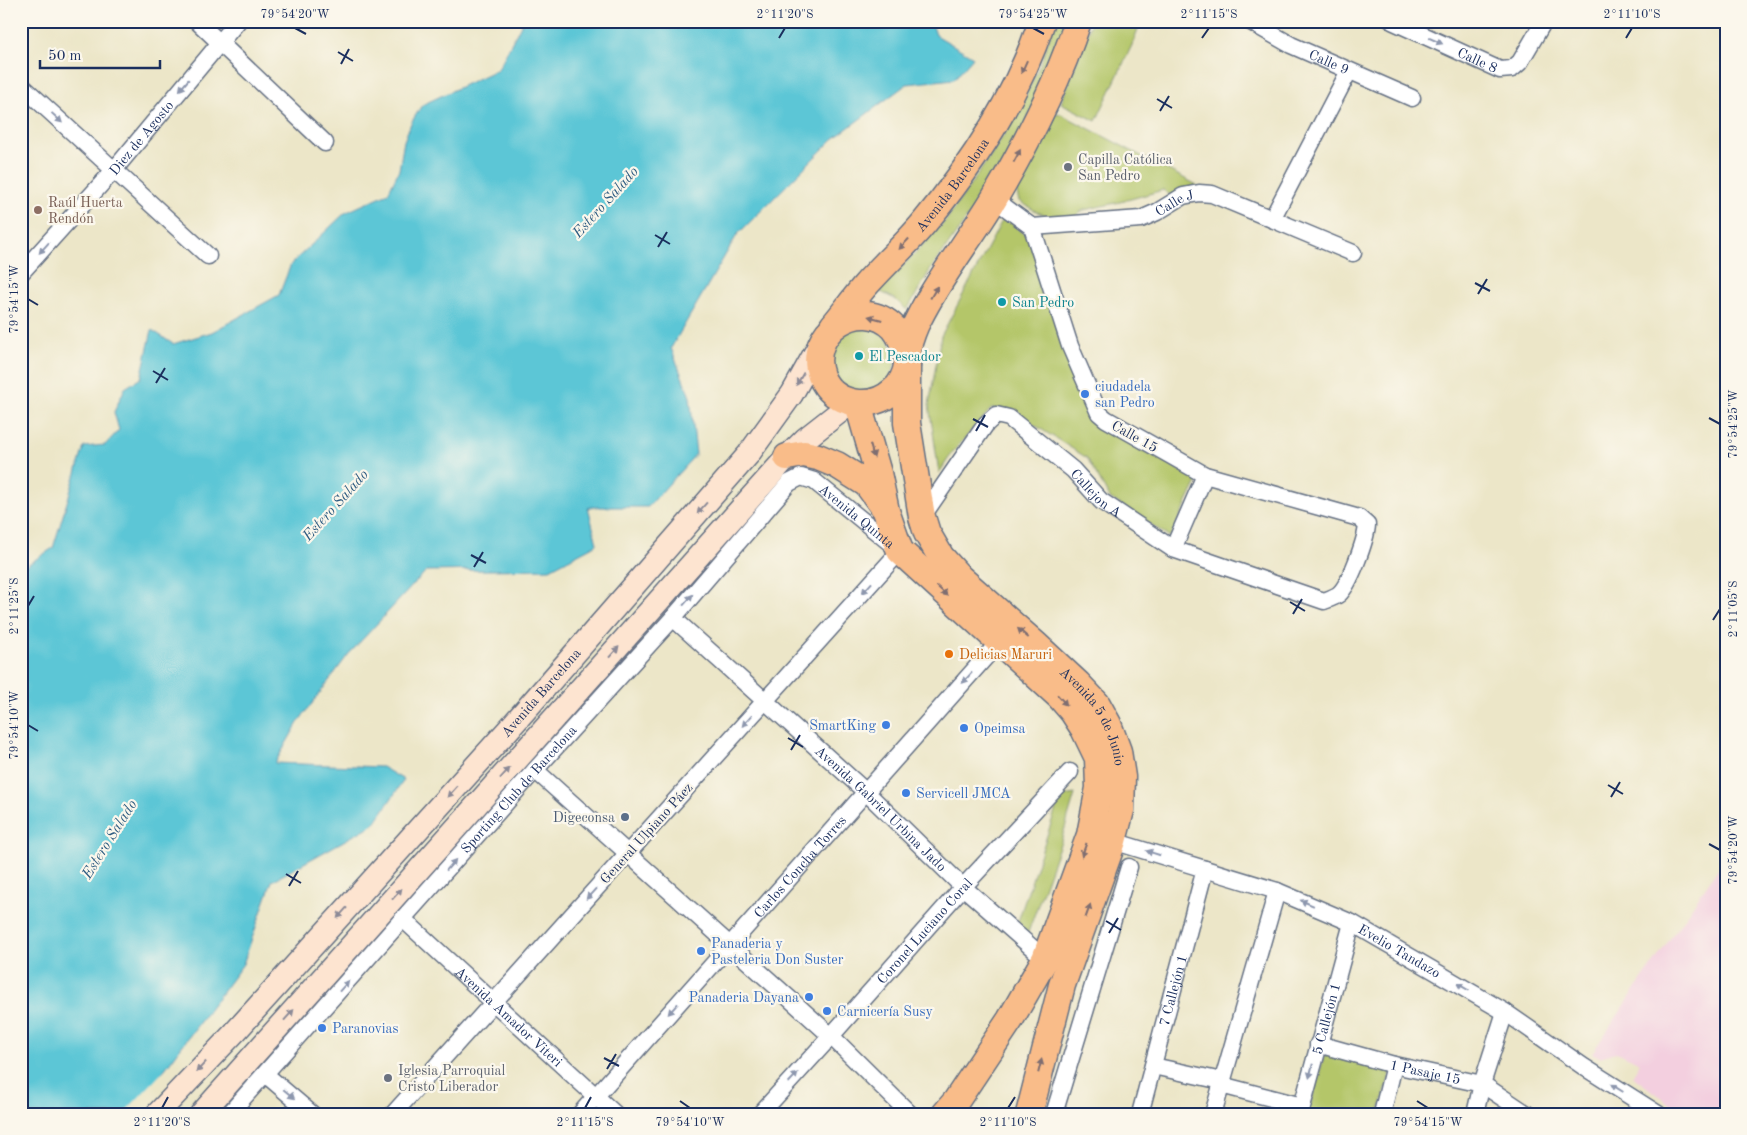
<svg xmlns="http://www.w3.org/2000/svg" width="1747" height="1135" font-family="'Old Standard TT',serif">
	<style>
		.built { fill: #f3cfdf }
		.green { fill: #b4c669; stroke: #687a64 }
		.water { fill: #5bc6d6; stroke: #3b7a9a }
		.pier { fill: #ece6c8 }
		.lines { fill: none; stroke-linecap: round; stroke-linejoin: round }
		.street-casing { stroke: #646f83; stroke-width: 19 }
		.secondary-casing { stroke: #646f83; stroke-width: 25 }
		.primary-casing { stroke: #646f83; stroke-width: 29 }
		.street { stroke: #fff; stroke-width: 16 }
		.secondary { stroke: #fde4d0; stroke-width: 22 }
		.primary { stroke: #f9bc89; stroke-width: 26 }
		.oneway { fill: #8d97ae }
		.oneway2 { fill: #7f6e71 }
		.oneway3 { fill: #8c8a97 }
		.ticks { fill: none; stroke: #1b2f5e; stroke-width: 2 }
		.worship-dot { fill: #6b7280; stroke: #fbf7ec; stroke-width: 2 }
		.education-dot { fill: #8d6e63; stroke: #fbf7ec; stroke-width: 2 }
		.culture-dot { fill: #0f9aa8; stroke: #fbf7ec; stroke-width: 2 }
		.shop-dot { fill: #3f7fe0; stroke: #fbf7ec; stroke-width: 2 }
		.food-dot { fill: #e8710a; stroke: #fbf7ec; stroke-width: 2 }
		.service-dot { fill: #5c6f8a; stroke: #fbf7ec; stroke-width: 2 }
		.labels { text-anchor: middle; stroke-width: 4.5; stroke-linejoin: round; paint-order: stroke }
		.street-label { font-size: 14px; fill: #1b2f5e; stroke: #fbf7ec }
		.worship-label { font-size: 14px; fill: #5b616d; stroke: #fbf7ec; text-anchor: start }
		.education-label { font-size: 14px; fill: #785e54; stroke: #fbf7ec; text-anchor: start }
		.culture-label { font-size: 14px; fill: #0d838f; stroke: #fbf7ec; text-anchor: start }
		.shop-label { font-size: 14px; fill: #366cbe; stroke: #fbf7ec; text-anchor: start }
		.food-label { font-size: 14px; fill: #c56008; stroke: #fbf7ec; text-anchor: start }
		.service-label { font-size: 14px; fill: #4e5e75; stroke: #fbf7ec; text-anchor: end }
		.water-label { font-size: 15px; font-style: italic; fill: #2e5c82; stroke: #fbf7ec }
		.neatline { fill: none; stroke: #1b2f5e; stroke-width: 2 }
		.ticks-label { font-size: 12px; text-anchor: middle; fill: #1b2f5e }
	</style>
	<rect width="100%" height="100%" fill="#fbf7ec"/>
	<filter id="ink" filterUnits="userSpaceOnUse"><feTurbulence type="fractalNoise" baseFrequency=".02" numOctaves="2"/><feDisplacementMap in="SourceGraphic" scale="10" xChannelSelector="R" yChannelSelector="G"/><feConvolveMatrix kernelMatrix="1 2 1 2 8 2 1 2 1" color-interpolation-filters="sRGB"/></filter>
	<filter id="wash" filterUnits="userSpaceOnUse"><feTurbulence type="fractalNoise" baseFrequency=".0096" numOctaves="4" result="noise"/><feDisplacementMap in="SourceGraphic" scale="20" xChannelSelector="R" yChannelSelector="G"/><feGaussianBlur stdDeviation="1.12" result="paint"/><feColorMatrix in="noise" values="0 0 0 0 0 0 0 0 0 0 0 0 0 0 0 0 0 1.4 0 .05"/><feComposite in="paint" operator="in"/></filter>
	<g filter="url(#wash)">
		<rect width="100%" height="100%" fill="#ece6c8"/>
		<path class="built" d="M1726,857V1114H1683L1632,1076L1640,1063L1619,1053L1616,1052L1600,1057L1592,1053Z"/>
		<path class="green" d="M1055,21H1074L1009,158L929,272L907,310L895,299L879,291L947,219L991,155L1020,109L1041,62Z
			M1092,21H1141L1132,45L1096,121L1061,103Z
			M1056,113L1061,114L1197,185L1173,197L1163,190L1120,202L1084,210L1080,212L1075,217L1055,219L1037,212L1019,201L1016,190Z
			M1004,217L1026,235L1044,279L1063,349L1103,428L1198,480L1170,537L1110,498L1087,458L1009,409H991L952,453L939,473L929,405L941,336Z
			M831 360a32 32 0 1 1 64 0a32 32 0 1 1-64 0Z
			M1075,794L1061,841L1026,938L1017,924L1060,797Z
			M1325,1053L1391,1071L1379,1114H1308Z"/>
		<path class="water" d="M523,21H931L936,35L973,57L954,79L907,84L833,139L737,235L671,348L690,397L696,454L648,507H588L597,544L550,569L426,571L348,655L299,721L275,763L382,767L404,780L374,824L272,881L243,964L156,1081L160,1114H21V569L53,548L84,447L105,445L119,430L114,412L125,388L141,378L152,330L173,344L212,332L279,295L291,264L345,213L388,193L399,170L404,141L411,123L422,105L498,69Z"/>
		<path class="pier" d="M175,1059L159,1081L163,1114H123Z"/>
	</g>
	<g filter="url(#ink)">
		<g class="lines">
			<g class="street-casing">
				<g id="street">
					<path d="M197,21L325,143"/>
					<path id="s1" d="M1249,21L1291,45L1412,98"/>
					<path id="s2" d="M1392,21L1500,70L1512,69L1520,62L1544,21"/>
					<path d="M21,85L208,256"/>
					<path id="s3" d="M994,199L1032,227L1141,219L1157,212L1183,196L1199,193L1212,194L1353,253"/>
					<path d="M1272,219L1349,71"/>
					<path id="s4" d="M21,273L114,170L238,21"/>
					<path id="s5" d="M922,517L986,424L996,415L1009,418L1073,470L1101,501L1173,549L1324,601C1329,599 1335,597 1339,594C1350,584 1366,540 1367,525L1359,518L1205,475L1106,419L1099,413L1070,346L1032,227"/>
					<path d="M1173,549L1205,475"/>
					<path id="s6" d="M673,618L866,792L963,887L1045,959"/>
					<path d="M535,770L831,1036L910,1114"/>
					<path id="s7" d="M1113,841L1277,891L1352,923L1505,1012L1584,1067L1658,1114"/>
					<path id="s8" d="M403,919L615,1114"/>
					<path id="s9" d="M1318,1044L1394,1065L1482,1084L1527,1114"/>
					<path d="M1153,1066L1222,1081"/>
					<path d="M265,1074L312,1114"/>
					<path d="M1221,1085L1302,1106"/>
					<path id="s10" d="M229,1114L535,770L673,618L789,483L801,477L814,481L900,551L393,1114"/>
					<path id="s11" d="M580,1114L999,642"/>
					<path id="s12" d="M760,1114L831,1036L963,887L1070,772"/>
					<path d="M1054,1114L1129,867"/>
					<path id="s13" d="M1140,1114L1205,869"/>
					<path d="M1213,1114L1277,891"/>
					<path id="s14" d="M1300,1114L1352,923"/>
					<path d="M1382,1114L1394,1065"/>
					<path d="M1475,1114L1482,1084L1505,1012"/>
				</g>
			</g>
			<g class="secondary-casing">
				<g id="secondary">
					<path id="s15" d="M157,1114L235,1032L508,730L748,455L792,394L821,342"/>
					<path d="M201,1114L787,457L805,439L851,403"/>
				</g>
			</g>
			<g class="primary-casing">
				<g id="primary">
					<path id="s16" d="M833,326C844,313 854,299 864,287C883,265 905,246 924,223C973,164 1018,95 1042,21"/>
					<path d="M906,351C903,343 900,335 894,328C861,294 805,332 821,376C833,406 871,411 893,391C901,385 906,374 907,365C907,360 906,354 907,350C910,339 914,327 919,318C940,276 970,239 994,199C1027,143 1058,83 1078,21"/>
					<path id="s17" d="M907,365V423L922,517L927,533L941,557L960,578L1036,645L1078,684L1097,704L1108,724L1118,751L1122,777L1121,810L1113,841L1062,985L1029,1114"/>
					<path d="M858,404L878,473L886,511L900,551L1060,697L1073,712L1084,729L1098,758L1099,788L1090,835L1045,959L1010,1020L956,1101L945,1114"/>
					<path d="M787,457L804,454L818,457L837,465L867,484L883,506"/>
				</g>
			</g>
			<use href="#street" class="street"/>
			<use href="#secondary" class="secondary"/>
			<use href="#primary" class="primary"/>
		</g>
		<defs><path id="oneway-solid" d="M-6-.8H1V-3.2L6.5 0L1 3.2V.8H-6Z" transform="scale(1.25)"/></defs>
		<g class="oneway">
			<use href="#oneway-solid" transform="translate(1436 41) rotate(24)"/>
			<use href="#oneway-solid" transform="translate(184 85) rotate(130)"/>
			<use href="#oneway-solid" transform="translate(57 118) rotate(43)"/>
			<use href="#oneway-solid" transform="translate(44 248) rotate(132)"/>
			<use href="#oneway-solid" transform="translate(867 588) rotate(132)"/>
			<use href="#oneway-solid" transform="translate(688 600) rotate(-49)"/>
			<use href="#oneway-solid" transform="translate(967 678) rotate(132)"/>
			<use href="#oneway-solid" transform="translate(747 721) rotate(132)"/>
			<use href="#oneway-solid" transform="translate(1153 853) rotate(-163)"/>
			<use href="#oneway-solid" transform="translate(451 865) rotate(-49)"/>
			<use href="#oneway-solid" transform="translate(591 894) rotate(132)"/>
			<use href="#oneway-solid" transform="translate(1307 903) rotate(-157)"/>
			<use href="#oneway-solid" transform="translate(344 986) rotate(-48)"/>
			<use href="#oneway-solid" transform="translate(1463 987) rotate(-150)"/>
			<use href="#oneway-solid" transform="translate(673 1009) rotate(132)"/>
			<use href="#oneway-solid" transform="translate(1311 1071) rotate(104)"/>
			<use href="#oneway-solid" transform="translate(793 1078) rotate(-47)"/>
			<use href="#oneway-solid" transform="translate(1617 1088) rotate(-148)"/>
			<use href="#oneway-solid" transform="translate(289 1094) rotate(40)"/>
		</g>
		<g class="oneway2">
			<use href="#oneway-solid" transform="translate(1024 67) rotate(114)"/>
			<use href="#oneway-solid" transform="translate(1017 156) rotate(-62)"/>
			<use href="#oneway-solid" transform="translate(904 244) rotate(133)"/>
			<use href="#oneway-solid" transform="translate(934 292) rotate(-60)"/>
			<use href="#oneway-solid" transform="translate(875 318) rotate(-165)"/>
			<use href="#oneway-solid" transform="translate(872 451) rotate(74)"/>
			<use href="#oneway-solid" transform="translate(942 591) rotate(43)"/>
			<use href="#oneway-solid" transform="translate(1023 633) rotate(-139)"/>
			<use href="#oneway-solid" transform="translate(1062 700) rotate(48)"/>
			<use href="#oneway-solid" transform="translate(1084 850) rotate(110)"/>
			<use href="#oneway-solid" transform="translate(1088 911) rotate(-70)"/>
			<use href="#oneway-solid" transform="translate(1040 1066) rotate(-76)"/>
		</g>
		<g class="oneway3">
			<use href="#oneway-solid" transform="translate(800 379) rotate(120)"/>
			<use href="#oneway-solid" transform="translate(702 508) rotate(131)"/>
			<use href="#oneway-solid" transform="translate(614 652) rotate(-48)"/>
			<use href="#oneway-solid" transform="translate(505 773) rotate(-48)"/>
			<use href="#oneway-solid" transform="translate(452 792) rotate(132)"/>
			<use href="#oneway-solid" transform="translate(397 894) rotate(-48)"/>
			<use href="#oneway-solid" transform="translate(342 913) rotate(132)"/>
			<use href="#oneway-solid" transform="translate(289 1015) rotate(-48)"/>
			<use href="#oneway-solid" transform="translate(201 1067) rotate(133)"/>
		</g>
	</g>
	<path class="ticks" d="M295,28L306,34M1033,28L1044,34M779,38L785,28M1202,38L1209,28M1626,38L1632,28M338,52L353,61M341,64L349,49M1157,99L1172,108M1160,111L1169,96M655,235L670,244M658,247L667,232M1475,283L1490,291M1478,294L1487,279M28,299L38,305M153,371L168,380M156,383L165,368M1709,418L1720,424M973,419L988,427M976,431L985,415M471,555L486,563M474,567L483,552M1290,602L1305,611M28,606L34,596M1293,614L1302,599M1713,620L1720,609M28,725L38,731M788,738L803,747M791,750L800,735M1608,785L1623,794M1611,797L1620,782M1709,844L1720,850M286,874L301,883M289,886L298,871M1106,921L1121,930M1109,933L1118,918M604,1058L619,1066M607,1069L616,1054M680,1101L690,1108M1417,1101L1428,1108M162,1108L168,1097M585,1108L591,1097M1008,1108L1015,1097"/>
	<g class="worship-dot">
		<circle cx="1068" cy="167" r="5"/>
		<circle cx="388" cy="1078" r="5"/>
	</g>
	<circle class="education-dot" cx="38" cy="210" r="5"/>
	<g class="culture-dot">
		<circle cx="1002" cy="302" r="5"/>
		<circle cx="859" cy="356" r="5"/>
	</g>
	<g class="shop-dot">
		<circle cx="1085" cy="394" r="5"/>
		<circle cx="886" cy="725" r="5"/>
		<circle cx="964" cy="728" r="5"/>
		<circle cx="906" cy="793" r="5"/>
		<circle cx="701" cy="951" r="5"/>
		<circle cx="809" cy="997" r="5"/>
		<circle cx="827" cy="1011" r="5"/>
		<circle cx="322" cy="1028" r="5"/>
	</g>
	<circle class="food-dot" cx="949" cy="654" r="5"/>
	<circle class="service-dot" cx="625" cy="817" r="5"/>
	<g class="labels">
		<g class="street-label">
			<text dy="5" stroke="none"><textPath href="#s2" startOffset="94">Calle 8</textPath></text>
			<text dy="5" stroke="none"><textPath href="#s1" startOffset="90">Calle 9</textPath></text>
			<text dy="5" stroke="none"><textPath href="#s4" startOffset="181">Diez de Agosto</textPath></text>
			<text dy="5" stroke="none"><textPath href="#s16" startOffset="185">Avenida Barcelona</textPath></text>
			<text dy="5" stroke="none"><textPath href="#s3" startOffset="194">Calle J</textPath></text>
			<text transform="translate(1135 436) rotate(29)" y="5">Calle 15</text>
			<text dy="5" stroke="none"><textPath href="#s5" startOffset="255">Callejon A</textPath></text>
			<text dy="5" stroke="none"><textPath href="#s10" startOffset="926">Avenida Quinta</textPath></text>
			<text dy="5" stroke="none"><textPath href="#s15" startOffset="570">Avenida Barcelona</textPath></text>
			<text dy="5" stroke="none"><textPath href="#s17" startOffset="421">Avenida 5 de Junio</textPath></text>
			<text dy="5" stroke="none"><textPath href="#s10" startOffset="435">Sporting Club de Barcelona</textPath></text>
			<text dy="5" stroke="none"><textPath href="#s6" startOffset="282">Avenida Gabriel Urbina Jado</textPath></text>
			<text transform="translate(646 833) rotate(-48)" y="5">General Ulpiano Páez</text>
			<text dy="5" stroke="none"><textPath href="#s11" startOffset="331">Carlos Concha Torres</textPath></text>
			<text dy="5" stroke="none"><textPath href="#s12" startOffset="246">Coronel Luciano Coral</textPath></text>
			<text dy="5" stroke="none"><textPath href="#s7" startOffset="308">Evelio Tandazo</textPath></text>
			<text dy="5" stroke="none"><textPath href="#s13" startOffset="128">7 Callejón 1</textPath></text>
			<text dy="5" stroke="none"><textPath href="#s8" startOffset="144">Avenida Amador Viteri</textPath></text>
			<text dy="5" stroke="none"><textPath href="#s14" startOffset="99">5 Callejón 1</textPath></text>
			<text dy="5" stroke="none"><textPath href="#s9" startOffset="111">1 Pasaje 15</textPath></text>
		</g>
		<g class="worship-label">
			<text x="1078" y="164">Capilla Católica<tspan x="1078" dy="16">San Pedro</tspan></text>
			<text x="398" y="1075">Iglesia Parroquial<tspan x="398" dy="16">Cristo Liberador</tspan></text>
		</g>
		<g class="education-label">
			<text x="48" y="207">Raúl Huerta<tspan x="48" dy="16">Rendón</tspan></text>
		</g>
		<g class="culture-label">
			<text x="1012" y="307">San Pedro</text>
			<text x="869" y="361">El Pescador</text>
		</g>
		<g class="shop-label">
			<text x="1095" y="391">ciudadela<tspan x="1095" dy="16">san Pedro</tspan></text>
			<text x="876" y="730" text-anchor="end">SmartKing</text>
			<text x="974" y="733">Opeimsa</text>
			<text x="916" y="798">Servicell JMCA</text>
			<text x="711" y="948">Panaderia y<tspan x="711" dy="16">Pasteleria Don Suster</tspan></text>
			<text x="799" y="1002" text-anchor="end">Panaderia Dayana</text>
			<text x="837" y="1016">Carnicería Susy</text>
			<text x="332" y="1033">Paranovias</text>
		</g>
		<g class="food-label">
			<text x="959" y="659">Delicias Maruri</text>
		</g>
		<g class="service-label">
			<text x="615" y="822">Digeconsa</text>
		</g>
		<g class="water-label">
			<text transform="translate(605 202) rotate(-48)" y="5">Estero Salado</text>
			<text transform="translate(335 505) rotate(-48)" y="5">Estero Salado</text>
			<text transform="translate(109 839) rotate(-58)" y="5">Estero Salado</text>
		</g>
	</g>
	<rect width="1747" height="1135" fill="none" stroke="#fbf7ec" stroke-width="55"/>
	<path d="M40 60v8h120v-8" fill="none" stroke="#1b2f5e" stroke-width="2.5"/>
	<text x="48" y="60" font-size="15" fill="#1b2f5e" stroke="#fbf7ec" stroke-width="4" paint-order="stroke">50 m</text>
	<rect x="28" y="28" width="1692" height="1080" class="neatline"/>
	<g class="ticks-label">
		<text x="295" y="18">79°54'20"W</text>
		<text x="785" y="18">2°11'20"S</text>
		<text x="1033" y="18">79°54'25"W</text>
		<text x="1209" y="18">2°11'15"S</text>
		<text x="1632" y="18">2°11'10"S</text>
		<text transform="translate(14 299) rotate(-90)" y="4">79°54'15"W</text>
		<text transform="translate(1733 424) rotate(-90)" y="4">79°54'25"W</text>
		<text transform="translate(14 606) rotate(-90)" y="4">2°11'25"S</text>
		<text transform="translate(1733 609) rotate(-90)" y="4">2°11'05"S</text>
		<text transform="translate(14 725) rotate(-90)" y="4">79°54'10"W</text>
		<text transform="translate(1733 850) rotate(-90)" y="4">79°54'20"W</text>
		<text x="162" y="1126">2°11'20"S</text>
		<text x="585" y="1126">2°11'15"S</text>
		<text x="690" y="1126">79°54'10"W</text>
		<text x="1008" y="1126">2°11'10"S</text>
		<text x="1428" y="1126">79°54'15"W</text>
	</g>
</svg>
